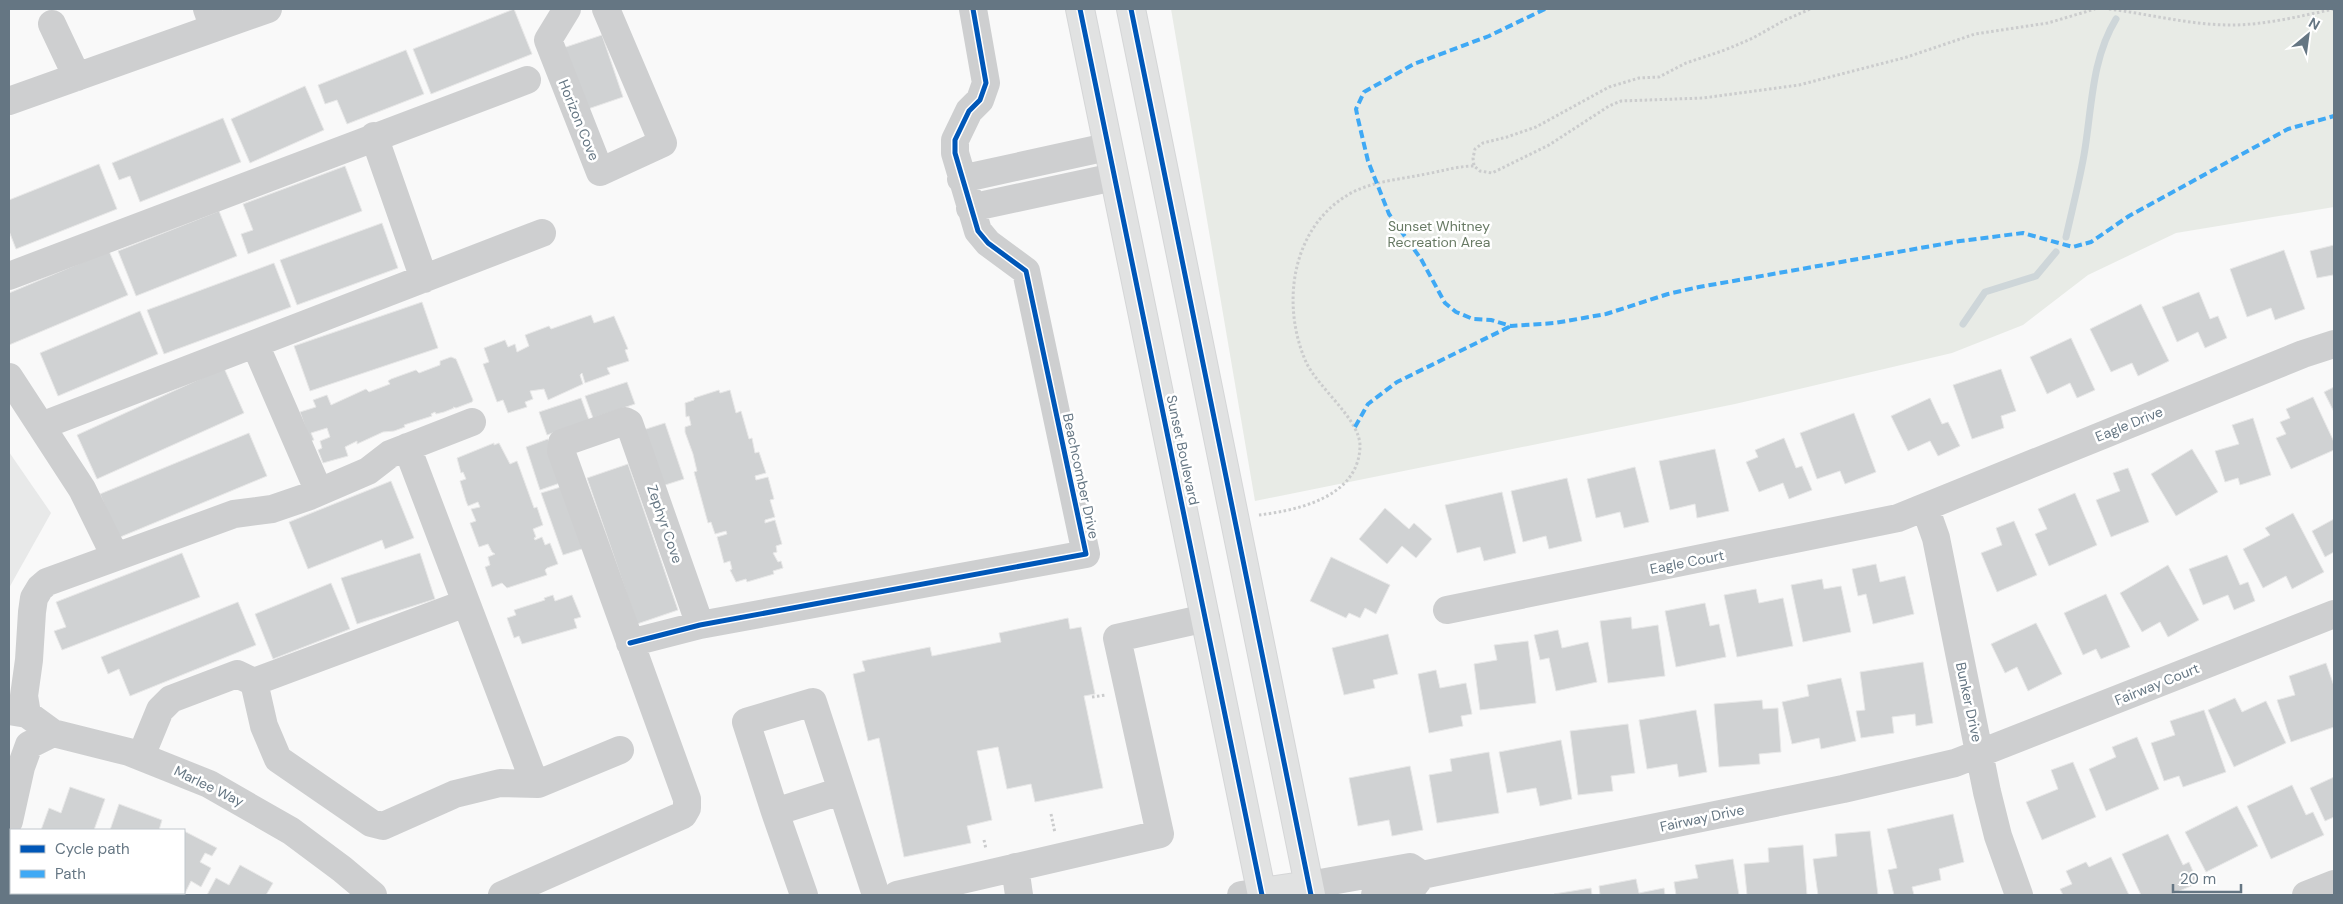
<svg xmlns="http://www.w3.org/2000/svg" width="2343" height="904" font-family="'DM Sans',sans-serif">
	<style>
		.built { fill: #e8e9e9 }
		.green { fill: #e8ebe6 }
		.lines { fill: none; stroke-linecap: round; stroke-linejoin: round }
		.stream { stroke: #ced6d9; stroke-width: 7 }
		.building { fill: #d0d2d3; stroke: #e8e8e8 }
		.major-casing { stroke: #d5d6d7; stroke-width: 30 }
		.path { stroke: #cbcccd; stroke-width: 3; stroke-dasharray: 2.5 2.5; stroke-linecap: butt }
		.minor { stroke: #cecfd0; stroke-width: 28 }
		.major { stroke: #e1e2e2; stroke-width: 28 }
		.quiet { stroke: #3fa9f5; stroke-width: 4; stroke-dasharray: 8 4; stroke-linecap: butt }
		.cycleway-casing { stroke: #fff; stroke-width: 8 }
		.cycleway { stroke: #0057b8; stroke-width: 5 }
		.labels { text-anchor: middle; stroke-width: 5; stroke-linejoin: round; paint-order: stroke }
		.street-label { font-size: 14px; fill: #657683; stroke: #fff }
		.park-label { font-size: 14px; fill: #687a64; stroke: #fff }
	</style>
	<rect width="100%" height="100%" fill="#f9f9f9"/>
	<path class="built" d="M9,452L51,513L9,588Z"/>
	<path class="green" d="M1171,9H2334V207L2176,233L2088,275L2023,325L1952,353L1735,404L1255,501Z"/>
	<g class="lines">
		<path class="stream" d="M2066,237C2072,210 2079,183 2084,155C2092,109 2091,60 2116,19
			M1963,324L1985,292L2036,276L2056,252"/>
	</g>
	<path class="building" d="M514,9L532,54L431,94L413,49Z
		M602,35L623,97L582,111L560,49Z
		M406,50L424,94L347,124L337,100L325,104L318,85Z
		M305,86L324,130L250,163L231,119Z
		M223,118L241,162L140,202L130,176L119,180L112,163Z
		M99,164L117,209L16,249L9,231V200Z
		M345,166L362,211L248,254L241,234L253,230L243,204Z
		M219,211L237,256L136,296L118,251Z
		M382,223L398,268L297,305L280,260Z
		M2334,245V279L2333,275L2317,278L2310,251Z
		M2284,250L2305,309L2275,320L2271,308L2247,317L2230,269Z
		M109,251L128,295L9,345V293Z
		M274,263L291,307L164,354L147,310Z
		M2199,292L2210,319L2218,316L2227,338L2205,348L2198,332L2177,342L2162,307Z
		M422,302L438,348L310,391L294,346Z
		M2141,304L2169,361L2138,376L2132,363L2111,372L2090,329Z
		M140,311L158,354L58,396L40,353Z
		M591,315L594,323L614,316L628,349L625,350L629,361L607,368L610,374L585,383L582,373L580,375L583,384L548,400L544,389L530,391L533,399L525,402L527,407L508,413L503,400L497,402L483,364L489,362L484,348L505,340L508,347L515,344L517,352L529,346L525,335L549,326L551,329Z
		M2071,338L2095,390L2077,398L2070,383L2047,394L2030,357Z
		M451,357L456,359L473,400L472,402L456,408L453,407L454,408L444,412L436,414L435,412L431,414L432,416L404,425L405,427L394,431L383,432L357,444V441L345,447L348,456L323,463L318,450L322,448L320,441L330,437L327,428L311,433L314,440L310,441L300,412L316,407L313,400L327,395L331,405L366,389L369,392L390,384L388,381L391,379L416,370L419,373L440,365V361Z
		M224,368L244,413L97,479L77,435Z
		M2001,369L2016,411L2001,416L2004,428L1972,439L1953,385Z
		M627,382L635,404L593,418L585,396Z
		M2334,387V412L2324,392Z
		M719,390L720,393L730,390L736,413L741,411L749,439L752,438L755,453L759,452L766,473L755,476L756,480L768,477L774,499L770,500L775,517L765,520V523L775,520L782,544L776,546L777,552L773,553L778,562L781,561L783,568L773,571L774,574L747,582L746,579L736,582L730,570L732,569L730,561L724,563L717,537L727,534L726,531L715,534L711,522L708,523L694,472L697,471L693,454L685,432V427L691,425L689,416L686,417L685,403L694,400V398Z
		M2313,397L2334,442V450L2291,469L2276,438L2286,434L2280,422L2290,418L2286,409Z
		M581,398L589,420L547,435L539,412Z
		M1930,398L1942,424L1948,422L1960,446L1938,456L1930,441L1908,451L1891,416Z
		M1854,413L1876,472L1845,484L1840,471L1817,479L1800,433Z
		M2253,418L2271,475L2240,485L2238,478L2225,482L2215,451L2239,444L2232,425Z
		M665,423L684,479L662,486L643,430Z
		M249,433L267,476L118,538L100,494Z
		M1784,438L1796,468L1802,466L1812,490L1789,499L1783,483L1759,492L1746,462L1758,457L1755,450Z
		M548,439L563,482L540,490L526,447Z
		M494,443V445L499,443L510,464L517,461L534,508L537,507L543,525L533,529L536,537L534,538L535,540L542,537L545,545L550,543L558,564L547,568L545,570L547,575L507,588L502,583L492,587L485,567L490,565L488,557L495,554L492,552L488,544L479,547L470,523L476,521L471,509L480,507L478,502L468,506L466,501L460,481L466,479L463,472L461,473L457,458Z
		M1715,449L1729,511L1697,518L1695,504L1670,510L1659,461Z
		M2192,449L2218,492L2176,516L2151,474Z
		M628,464L678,610L637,624L587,478Z
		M1635,467L1649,522L1624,528L1620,512L1596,518L1587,479Z
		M2128,468L2149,522L2111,537L2096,500L2120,491L2113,473Z
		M1567,478L1582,541L1549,549L1546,536L1523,542L1511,491Z
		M391,481L414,538L385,549L382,540L308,569L289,522Z
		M564,486L585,548L563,555L541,493Z
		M1502,492L1516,553L1484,561L1480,547L1457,553L1445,505Z
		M2075,493L2097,545L2049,566L2035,534L2047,529L2038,509Z
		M1385,508L1409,529L1414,523L1432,539L1416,558L1402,546L1387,564L1359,539Z
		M2293,513L2324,572L2292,589L2286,576L2263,588L2243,549L2270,535L2265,528Z
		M2334,519V552L2325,557L2312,531Z
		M2014,521L2037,575L1997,592L1981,553L2002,545L1996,528Z
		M182,553L200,597L62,650L54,631L66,627L56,602Z
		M420,553L435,599L357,624L341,578Z
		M2227,555L2240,585L2248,582L2255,601L2234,610L2228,595L2203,605L2189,569Z
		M1331,557L1390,585L1376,614L1365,608L1360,618L1349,613L1346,618L1310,601Z
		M1876,564L1880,582L1905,576L1914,614L1873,624L1866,594L1858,596L1852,569Z
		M2168,565L2199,620L2168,637L2160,622L2142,632L2120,593Z
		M1822,579L1824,589L1841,586L1851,632L1803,642L1791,585Z
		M331,583L350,629L273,659L255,614Z
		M1756,589L1759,603L1783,598L1793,646L1737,657L1724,595Z
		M2106,594L2130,647L2101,659L2096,649L2083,655L2064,613Z
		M553,595L555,601L572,595L581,617L574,619L577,628L522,644L519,636L514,638L507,618L516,615L514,610L545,600L544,598Z
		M238,602L256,645L130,696L119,669L108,674L101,657Z
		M1705,603L1710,626L1719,624L1726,657L1676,667L1665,611Z
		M1631,617L1632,629L1658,625L1665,676L1608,683L1600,621Z
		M1068,618L1070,629L1081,627L1095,694L1084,696L1103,788L1035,802L1031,784L1007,789L998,747L977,751L992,820L967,826L971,843L904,857L879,738L868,741L853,674L865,671L862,661L930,647L932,656L1001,642L999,633Z
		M2036,623L2062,674L2028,691L2017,667L2005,673L1991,644Z
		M1558,630L1562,648L1588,642L1597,682L1556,691L1549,658L1540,660L1534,635Z
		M1388,634L1398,674L1373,680L1375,688L1344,695L1332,648Z
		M1528,641L1536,703L1480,710L1474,664L1497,660L1494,645Z
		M1923,662L1933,723L1916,726L1915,714L1892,717L1894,733L1861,738L1856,711L1865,710L1860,672Z
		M2326,663L2334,686V727L2291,742L2277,700L2295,695L2289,676Z
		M1436,670L1440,688L1466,683L1472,714L1461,716L1463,726L1429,733L1418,674Z
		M1841,678L1856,741L1821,749L1819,738L1792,744L1782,702L1809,696L1807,685Z
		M2235,698L2242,712L2266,701L2286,743L2234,767L2208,710Z
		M1762,700L1763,709L1778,708L1781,752L1759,754L1760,764L1719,767L1714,704Z
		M1696,710L1707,772L1679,777L1677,764L1647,769L1639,720Z
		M2204,710L2226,772L2183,787L2179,776L2164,781L2151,743L2175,735L2170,721Z
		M1628,724L1635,773L1611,776L1613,791L1578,795L1570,731Z
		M2137,737L2159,789L2106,811L2089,769L2116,757L2112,747Z
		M1561,740L1572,799L1540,806L1536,788L1507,793L1499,752Z
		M1489,752L1499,813L1437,823L1429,775L1452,771L1450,759Z
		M2073,762L2096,817L2042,840L2026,802L2058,789L2051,770Z
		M1410,766L1423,830L1392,836L1389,820L1358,826L1349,778Z
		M2334,777V817L2325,821L2310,788Z
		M2292,785L2306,815L2313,812L2324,835L2271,859L2247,806Z
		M70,787L105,799L94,830H41L49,808L61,813Z
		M119,804L162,820L159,830H110Z
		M2237,806L2258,846L2206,872L2185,832Z
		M1953,814L1964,862L1939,869L1941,880L1912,887L1914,895H1894L1888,870L1897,868L1887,829Z
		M184,831L217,848L212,856L205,853L200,862L211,868L201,887L191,881L184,895H177L172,893H184Z
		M1870,831L1878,895H1818L1813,859L1837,856L1835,834Z
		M2168,834L2183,865L2189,862L2198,883L2170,895H2141L2122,854Z
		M1803,845L1807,895H1747L1744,864L1769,862L1768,848Z
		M2111,857L2129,895H2063L2060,889L2072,884L2066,871L2086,862L2089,867Z
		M1733,859L1739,895H1676L1674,882L1698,878L1695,865Z
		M240,865L273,883L266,895H207L216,878L229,885Z
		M1636,879L1639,893L1664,888L1665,895H1600L1599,886Z
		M1591,888L1592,895H1555L1554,894Z
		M16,893H64L69,895H15Z"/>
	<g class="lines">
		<g class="major-casing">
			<path id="major" d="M1080,9L1262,895
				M1131,9L1311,895
				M1262,892L1309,885"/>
		</g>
		<path class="path" d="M1810,9L1785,20L1753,38L1725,50L1686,63L1659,77L1639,78L1609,87L1536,127L1507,137L1483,143L1475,149L1473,158L1474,166L1480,171L1492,173L1549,145L1609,106L1621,101L1703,98L1799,85L1907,57L1975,34L2048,23L2095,9
			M2109,9C2149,14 2190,25 2231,25C2265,25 2301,16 2334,9
			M1259,515C1299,510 1358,497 1360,447C1361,420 1318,388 1306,362C1280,303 1292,224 1353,192C1375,181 1402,179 1426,174C1443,171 1457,166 1474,166
			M1092,697L1106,695
			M1051,814L1055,833
			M984,840L986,849"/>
		<path class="minor" d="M207,9L214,28L268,9
			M567,9L548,40L600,172L663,143L606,9
			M52,24L77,77
			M9,101L214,28
			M374,136L424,279
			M961,179L1107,147
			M970,208L1114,177
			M9,276L527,80
			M255,344L319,492
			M9,377L82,489L115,556
			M41,426L542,233
			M407,447L535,784
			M1925,507L1936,538L1987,792L1998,836L2019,895
			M1447,610L1898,518L2303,354L2334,344
			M630,643L700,625L1086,554L1026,271L988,243L978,231L955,153V140L969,111L980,100L986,83L973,9
			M254,682L264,726L278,759L371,823L383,826L455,794L500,783L538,784L620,750
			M9,711L27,714L53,733L129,752L209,784L291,831L342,869L373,895
			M27,714L24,696L29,660L32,612L34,598L40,588L47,582L234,514L272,509L310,496L368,471L390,454L472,422
			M141,756L160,710L171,699L237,674L254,682L466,603
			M841,791L775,812L746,722L813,702L876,895
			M775,812L804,895
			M9,821L21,767L29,745L53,733
			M1015,867L1019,895
			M1309,885L1410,867L1422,875
			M502,895L683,815L687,808V799L561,451L562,443L625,421L629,423L700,625
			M897,895L1160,834L1117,638L1206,618
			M1241,895L1262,892
			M1375,895L1413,887L1422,875L1843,789L1955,763L2334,614
			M2306,895L2334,884"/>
		<use href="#major" class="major"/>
		<path class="quiet" d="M1545,9L1489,36L1414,64L1364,92L1356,109L1358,119L1368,161L1389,214L1421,259L1445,303L1456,312L1473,319L1491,320L1511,326L1555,323L1606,314L1668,294L1699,287L1960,241L2023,233L2073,247L2091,242L2129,216L2288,129L2334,116
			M1355,427L1368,404L1397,382L1511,326"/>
		<g class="cycleway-casing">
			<path id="cycleway" d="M1080,9L1262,895
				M1131,9L1311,895
				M630,643L700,625L1086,554L1026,271L988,243L978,231L955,153V140L969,111L980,100L986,83L973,9"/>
		</g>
		<use href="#cycleway" class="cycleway"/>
	</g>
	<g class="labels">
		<g class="street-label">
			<text transform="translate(579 120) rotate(68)" y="5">Horizon Cove</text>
			<text transform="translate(2129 424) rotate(-22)" y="5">Eagle Drive</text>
			<text transform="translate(1183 450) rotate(78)" y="5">Sunset Boulevard</text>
			<text transform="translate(1081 476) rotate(78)" y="5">Beachcomber Drive</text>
			<text transform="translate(665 524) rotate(71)" y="5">Zephyr Cove</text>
			<text transform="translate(1687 562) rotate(-11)" y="5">Eagle Court</text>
			<text transform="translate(2157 684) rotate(-22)" y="5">Fairway Court</text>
			<text transform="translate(1969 702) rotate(78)" y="5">Bunker Drive</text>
			<text transform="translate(209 786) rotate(26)" y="5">Marlee Way</text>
			<text transform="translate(1702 818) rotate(-12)" y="5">Fairway Drive</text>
		</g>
		<g class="park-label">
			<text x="1439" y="231">Sunset Whitney<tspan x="1439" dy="16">Recreation Area</tspan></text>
		</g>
	</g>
	<rect width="2343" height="904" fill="none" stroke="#657683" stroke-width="20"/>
	<rect x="10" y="829" width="175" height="65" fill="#ffffff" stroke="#c1c8cd"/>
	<rect x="20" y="845" width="25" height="8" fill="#0057b8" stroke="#c1c8cd"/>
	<text x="55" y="854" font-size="15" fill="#657683">Cycle path</text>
	<rect x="20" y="870" width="25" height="8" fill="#3fa9f5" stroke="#c1c8cd"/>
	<text x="55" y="879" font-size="15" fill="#657683">Path</text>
	<g transform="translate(2308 35) rotate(29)" stroke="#ffffff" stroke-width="4" paint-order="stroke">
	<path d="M0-4L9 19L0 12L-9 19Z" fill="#657683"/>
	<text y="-8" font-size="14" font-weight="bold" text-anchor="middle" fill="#657683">N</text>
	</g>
	<path d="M2173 884v8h68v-8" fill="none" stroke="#657683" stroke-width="2.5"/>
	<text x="2180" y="884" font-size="15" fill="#657683" stroke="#ffffff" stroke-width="4" paint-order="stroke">20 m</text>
</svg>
